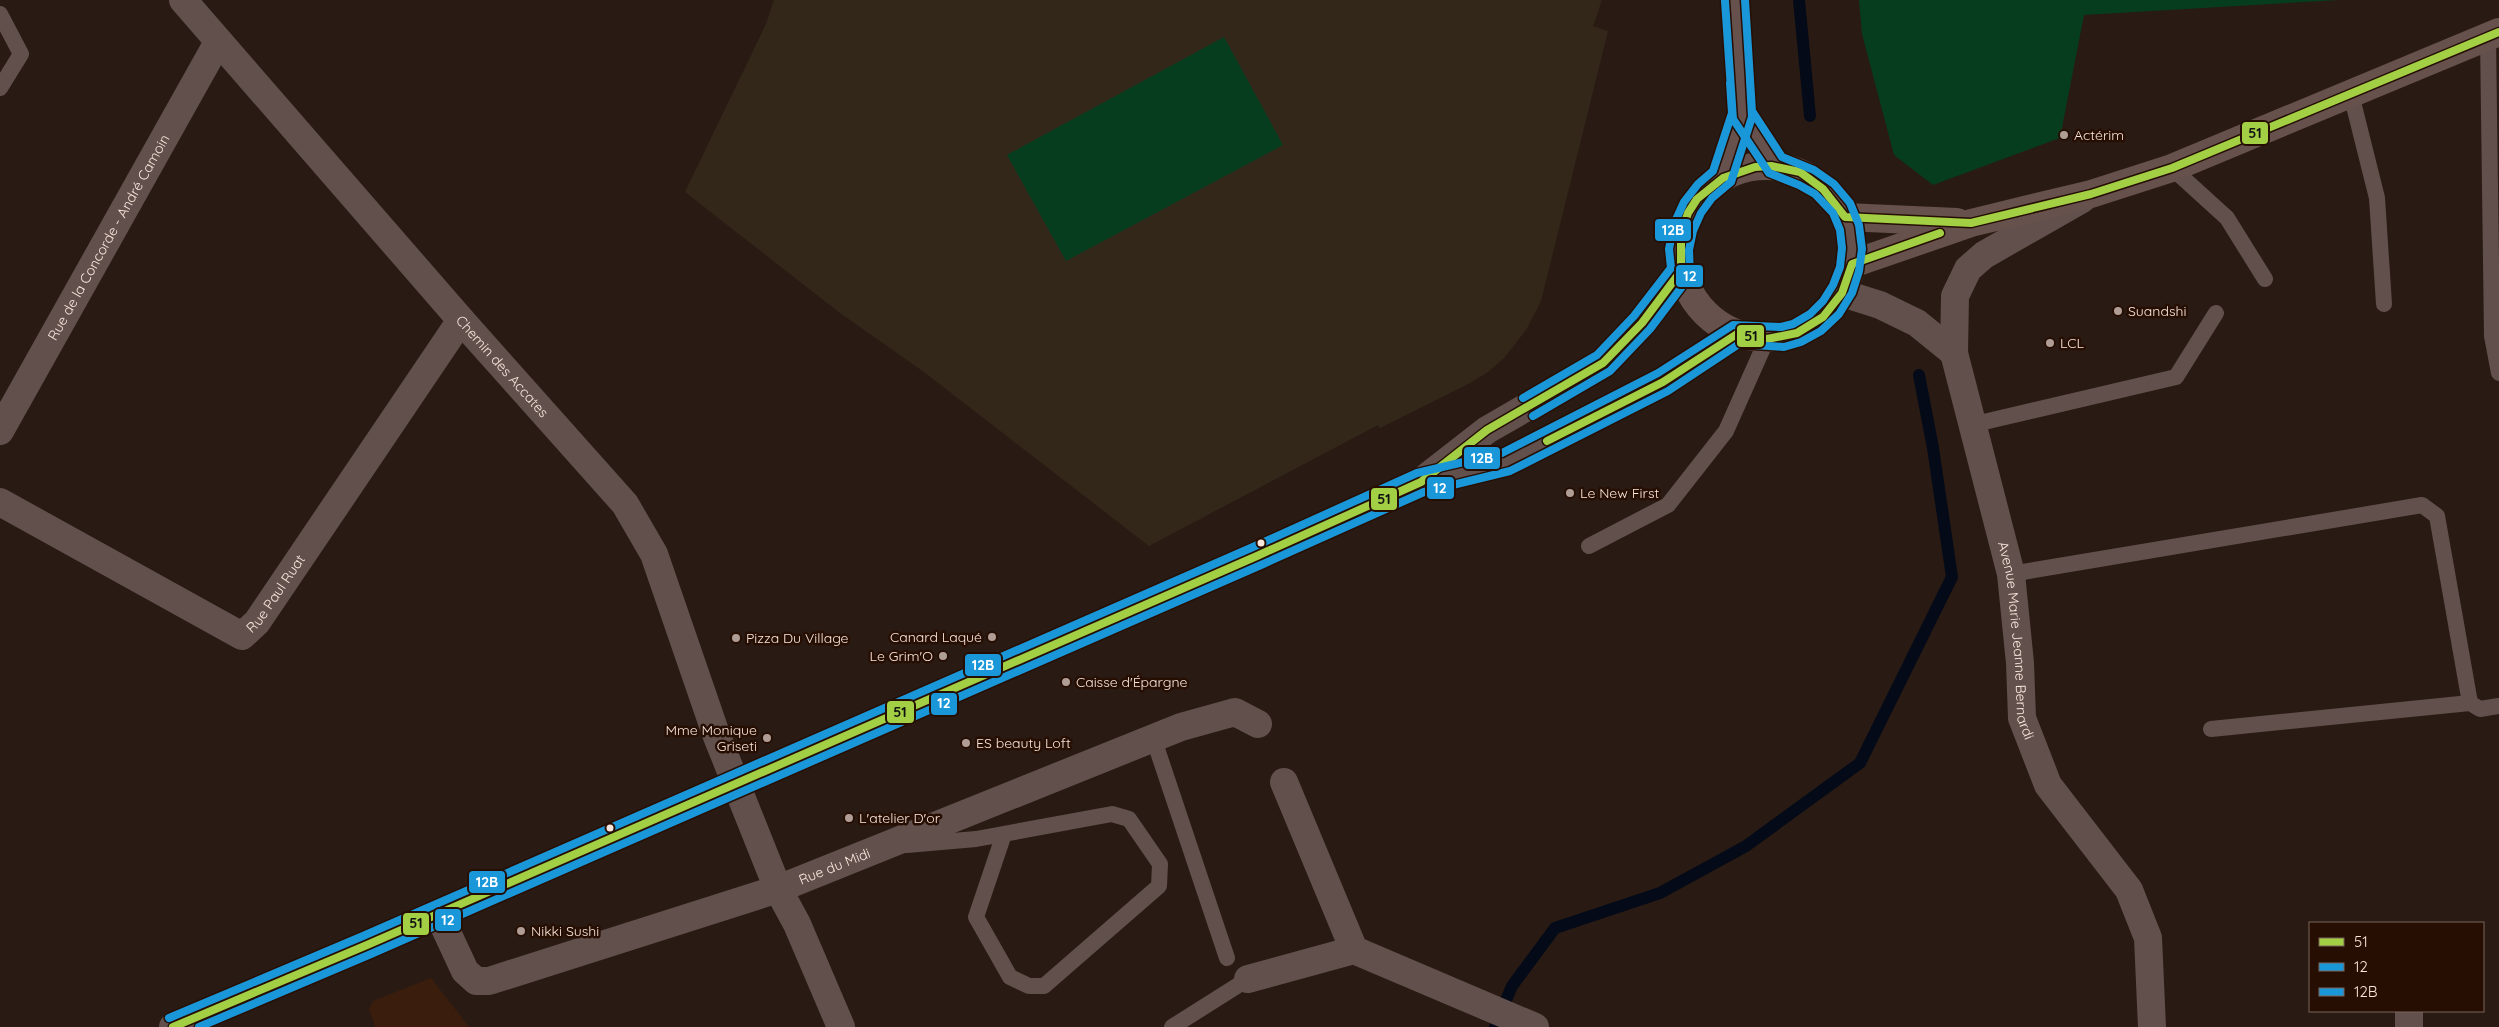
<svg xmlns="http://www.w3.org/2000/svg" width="2499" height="1027" font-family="Quicksand,sans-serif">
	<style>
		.built { fill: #3b1d0d }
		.education { fill: #33271a }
		.green { fill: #063d1e }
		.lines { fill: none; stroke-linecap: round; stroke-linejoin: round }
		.stream { stroke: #040a17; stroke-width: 12 }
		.service { stroke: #62504c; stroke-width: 16 }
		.minor { stroke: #62504c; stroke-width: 28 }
		.tertiary { stroke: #62504c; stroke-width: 28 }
		.secondary { stroke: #66514d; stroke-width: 28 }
		.bus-1-casing { stroke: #270e03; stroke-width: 11 }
		.bus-2-casing { stroke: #270e03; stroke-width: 11 }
		.bus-3-casing { stroke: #270e03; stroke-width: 11 }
		.bus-1 { stroke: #a2cf44; stroke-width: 8 }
		.bus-2 { stroke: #1a97d8; stroke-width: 8 }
		.bus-3 { stroke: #1a97d8; stroke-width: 8 }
		.poi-dot { fill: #b09e96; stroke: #270e03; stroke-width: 2 }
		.bus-dot { fill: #f8e5dc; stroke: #270e03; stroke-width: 2 }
		.labels { text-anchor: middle; stroke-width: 5; stroke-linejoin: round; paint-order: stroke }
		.poi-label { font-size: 14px; fill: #f8e5dc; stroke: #270e03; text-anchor: start }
		.street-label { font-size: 14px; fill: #f8e5dc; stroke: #270e03 }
		.line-badge { stroke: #270e03; stroke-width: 2 }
		.badge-label { font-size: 14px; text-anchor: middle; font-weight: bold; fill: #fff }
		.pale-badge-label { font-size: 14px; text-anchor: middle; font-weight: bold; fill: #111 }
	</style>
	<rect width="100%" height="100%" fill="#291b13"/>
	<path class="built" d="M431,978L469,1027H373L375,1026L369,1009L373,1001Z"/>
	<path class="education" d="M774,0H1602L1593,26L1608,31L1541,301L1526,330L1504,358L1488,372L1470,383L1380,428L1378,425L1149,546L924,372L840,313L685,192L766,24Z"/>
	<path class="green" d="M1859,0H2339L2084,15L2060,138L1933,185L1894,155L1862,34Z
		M1224,37L1283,145L1066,261L1007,155Z"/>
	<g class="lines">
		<path class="stream" d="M1799,0L1810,116
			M1495,1027L1512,986L1555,928L1660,893L1746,846L1860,763L1952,577L1933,448L1919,375"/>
		<path class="service" d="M0,14L21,54L0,88
			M2488,37L2492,336L2499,373
			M2351,94L2377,198L2384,304
			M2172,168L2227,218L2265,279
			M1971,425L2176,377L2216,313
			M1589,546L1668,505L1726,431L1767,339
			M2011,574L2422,505L2437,516L2470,703L2480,709L2499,706
			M2211,729L2470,703
			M1153,737L1227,958
			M907,845L976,839L1112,814L1129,819L1160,864L1159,886L1044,986H1029L1010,977L976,917L1004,834
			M1172,1027L1248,979"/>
		<g class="minor">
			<path id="s1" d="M183,0L461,320L625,504L654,554L716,734L778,889L797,924L841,1027"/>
			<path id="s2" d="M2082,199L1984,255L1968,269L1955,296L1954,353L2011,574L2020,663L2022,718L2048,785L2129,890L2148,938L2152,1027"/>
			<path d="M1842,293L1880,305L1917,323L1954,353"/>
			<path id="s3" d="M0,431L218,42"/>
			<path id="s4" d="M0,502L242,636L257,622L461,320"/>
			<path d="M1284,782L1354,950L1535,1027"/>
			<path id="s5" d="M438,913L465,971L476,981H489L778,889L1181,727L1235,712L1258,724"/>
			<path d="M1248,979L1354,950"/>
			<path d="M2409,1011V1027"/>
		</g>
		<path class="tertiary" d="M1428,476L1487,430L1603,363L1642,323L1681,271
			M173,1027L367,945L1257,556L1421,482L1505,462L1663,382L1737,334"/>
		<path class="secondary" d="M1742,114L1776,166
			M1680 252a86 86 0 1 1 172 0a86 86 0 1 1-172 0Z
			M1722,177L1742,114L1735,0
			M1845,217L1957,222
			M1852,264L1971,223L2091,194L2172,168L2499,32"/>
		<g class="bus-1-casing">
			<path id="bus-1" d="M1547,441L1663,382L1737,334L1767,339L1797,333L1823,317L1842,293L1852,264L1940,233
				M173,1027L367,945L1257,556L1421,482L1487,430L1603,363L1642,323L1681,271V234L1688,213L1697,199L1723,178L1755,167L1771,166L1800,172L1823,189L1845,217L1971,223L2091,194L2172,168L2499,32"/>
		</g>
		<g class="bus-2-casing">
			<path id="bus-2" d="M1533,416L1610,371L1650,329L1690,276L1689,250L1693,231L1701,213L1712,198L1731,182L1752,117L1750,81
				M199,1027L371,954L1261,565L1424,492L1510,471L1668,391L1739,344L1784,347L1801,342L1821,331L1839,314L1852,293L1859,271L1862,249L1859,225L1850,203L1834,184L1814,170L1782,157L1752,111L1745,0"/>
		</g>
		<g class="bus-3-casing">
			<path id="bus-3" d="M1523,398L1597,355L1634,316L1671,268L1669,249L1674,224L1684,202L1698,184L1713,171L1732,113L1730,83
				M169,1018L363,936L1253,547L1417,473L1502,453L1658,373L1733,325L1781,327L1793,324L1810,314L1823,301L1833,285L1840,267L1842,248L1840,230L1833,213L1815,194L1799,185L1769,173L1733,119L1725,1"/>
		</g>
		<use href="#bus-1" class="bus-1"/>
		<use href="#bus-2" class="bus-2"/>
		<use href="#bus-3" class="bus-3"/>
	</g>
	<g class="poi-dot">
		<circle cx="2064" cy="135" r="5"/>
		<circle cx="2118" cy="311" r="5"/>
		<circle cx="2050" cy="343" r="5"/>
		<circle cx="1570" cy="493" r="5"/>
		<circle cx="992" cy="637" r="5"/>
		<circle cx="736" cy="638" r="5"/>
		<circle cx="943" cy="656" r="5"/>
		<circle cx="1066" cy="682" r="5"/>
		<circle cx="767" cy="738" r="5"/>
		<circle cx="966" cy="743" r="5"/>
		<circle cx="849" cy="818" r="5"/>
		<circle cx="521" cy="931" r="5"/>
	</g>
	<g class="bus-dot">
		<circle cx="1261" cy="543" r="4.5"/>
		<circle cx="610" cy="828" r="4.5"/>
	</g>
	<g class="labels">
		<g class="poi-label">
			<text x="2074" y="140">Actérim</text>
			<text x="2128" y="316">Suandshi</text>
			<text x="2060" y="348">LCL</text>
			<text x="1580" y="498">Le New First</text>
			<text x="982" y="642" text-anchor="end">Canard Laqué</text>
			<text x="746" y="643">Pizza Du Village</text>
			<text x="933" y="661" text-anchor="end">Le Grim'O</text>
			<text x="1076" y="687">Caisse d'Épargne</text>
			<text x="757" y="735" text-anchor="end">Mme Monique<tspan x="757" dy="16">Griseti</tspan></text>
			<text x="976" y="748">ES beauty Loft</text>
			<text x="859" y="823">L'atelier D'or</text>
			<text x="531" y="936">Nikki Sushi</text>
		</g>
		<g class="street-label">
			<text dy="5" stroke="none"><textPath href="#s3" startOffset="222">Rue de la Concorde - André Camoin</textPath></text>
			<text dy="5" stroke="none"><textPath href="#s1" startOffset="486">Chemin des Accates</textPath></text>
			<text dy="5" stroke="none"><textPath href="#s4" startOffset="331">Rue Paul Ruat</textPath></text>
			<text dy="5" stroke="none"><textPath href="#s2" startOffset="516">Avenue Marie Jeanne Bernardi</textPath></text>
			<text dy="5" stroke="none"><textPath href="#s5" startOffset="456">Rue du Midi</textPath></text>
		</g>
	</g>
	<g class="line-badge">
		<rect x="2241" y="121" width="28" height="24" rx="5" fill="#a2cf44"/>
		<rect x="1654" y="218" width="38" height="24" rx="5" fill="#1a97d8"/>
		<rect x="1675" y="264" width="29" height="24" rx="5" fill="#1a97d8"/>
		<rect x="1736" y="324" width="29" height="24" rx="5" fill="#a2cf44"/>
		<rect x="1463" y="446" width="38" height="24" rx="5" fill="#1a97d8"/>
		<rect x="1426" y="476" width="29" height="24" rx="5" fill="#1a97d8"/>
		<rect x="1370" y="487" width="28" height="24" rx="5" fill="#a2cf44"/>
		<rect x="964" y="653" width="38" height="24" rx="5" fill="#1a97d8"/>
		<rect x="930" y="692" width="28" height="24" rx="5" fill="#1a97d8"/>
		<rect x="886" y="700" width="29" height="24" rx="5" fill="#a2cf44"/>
		<rect x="468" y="870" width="38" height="24" rx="5" fill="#1a97d8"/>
		<rect x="434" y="908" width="28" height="24" rx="5" fill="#1a97d8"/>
		<rect x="402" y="912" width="28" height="24" rx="5" fill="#a2cf44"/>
	</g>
	<g class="badge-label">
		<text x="1673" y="235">12B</text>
		<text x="1690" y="281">12</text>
		<text x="1482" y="463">12B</text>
		<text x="1440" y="493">12</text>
		<text x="983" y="670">12B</text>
		<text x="944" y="708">12</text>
		<text x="487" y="887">12B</text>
		<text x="448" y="925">12</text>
	</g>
	<g class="pale-badge-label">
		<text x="2255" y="138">51</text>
		<text x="1751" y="341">51</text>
		<text x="1384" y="504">51</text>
		<text x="900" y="717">51</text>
		<text x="416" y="928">51</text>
	</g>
	<rect x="2309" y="922" width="175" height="90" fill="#270e03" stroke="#7b645a"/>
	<rect x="2319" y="938" width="25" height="8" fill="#a2cf44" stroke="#7b645a"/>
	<text x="2354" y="947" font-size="15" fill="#f8e5dc">51</text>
	<rect x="2319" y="963" width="25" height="8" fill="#1a97d8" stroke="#7b645a"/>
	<text x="2354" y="972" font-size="15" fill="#f8e5dc">12</text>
	<rect x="2319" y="988" width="25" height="8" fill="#1a97d8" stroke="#7b645a"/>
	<text x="2354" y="997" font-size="15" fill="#f8e5dc">12B</text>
</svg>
